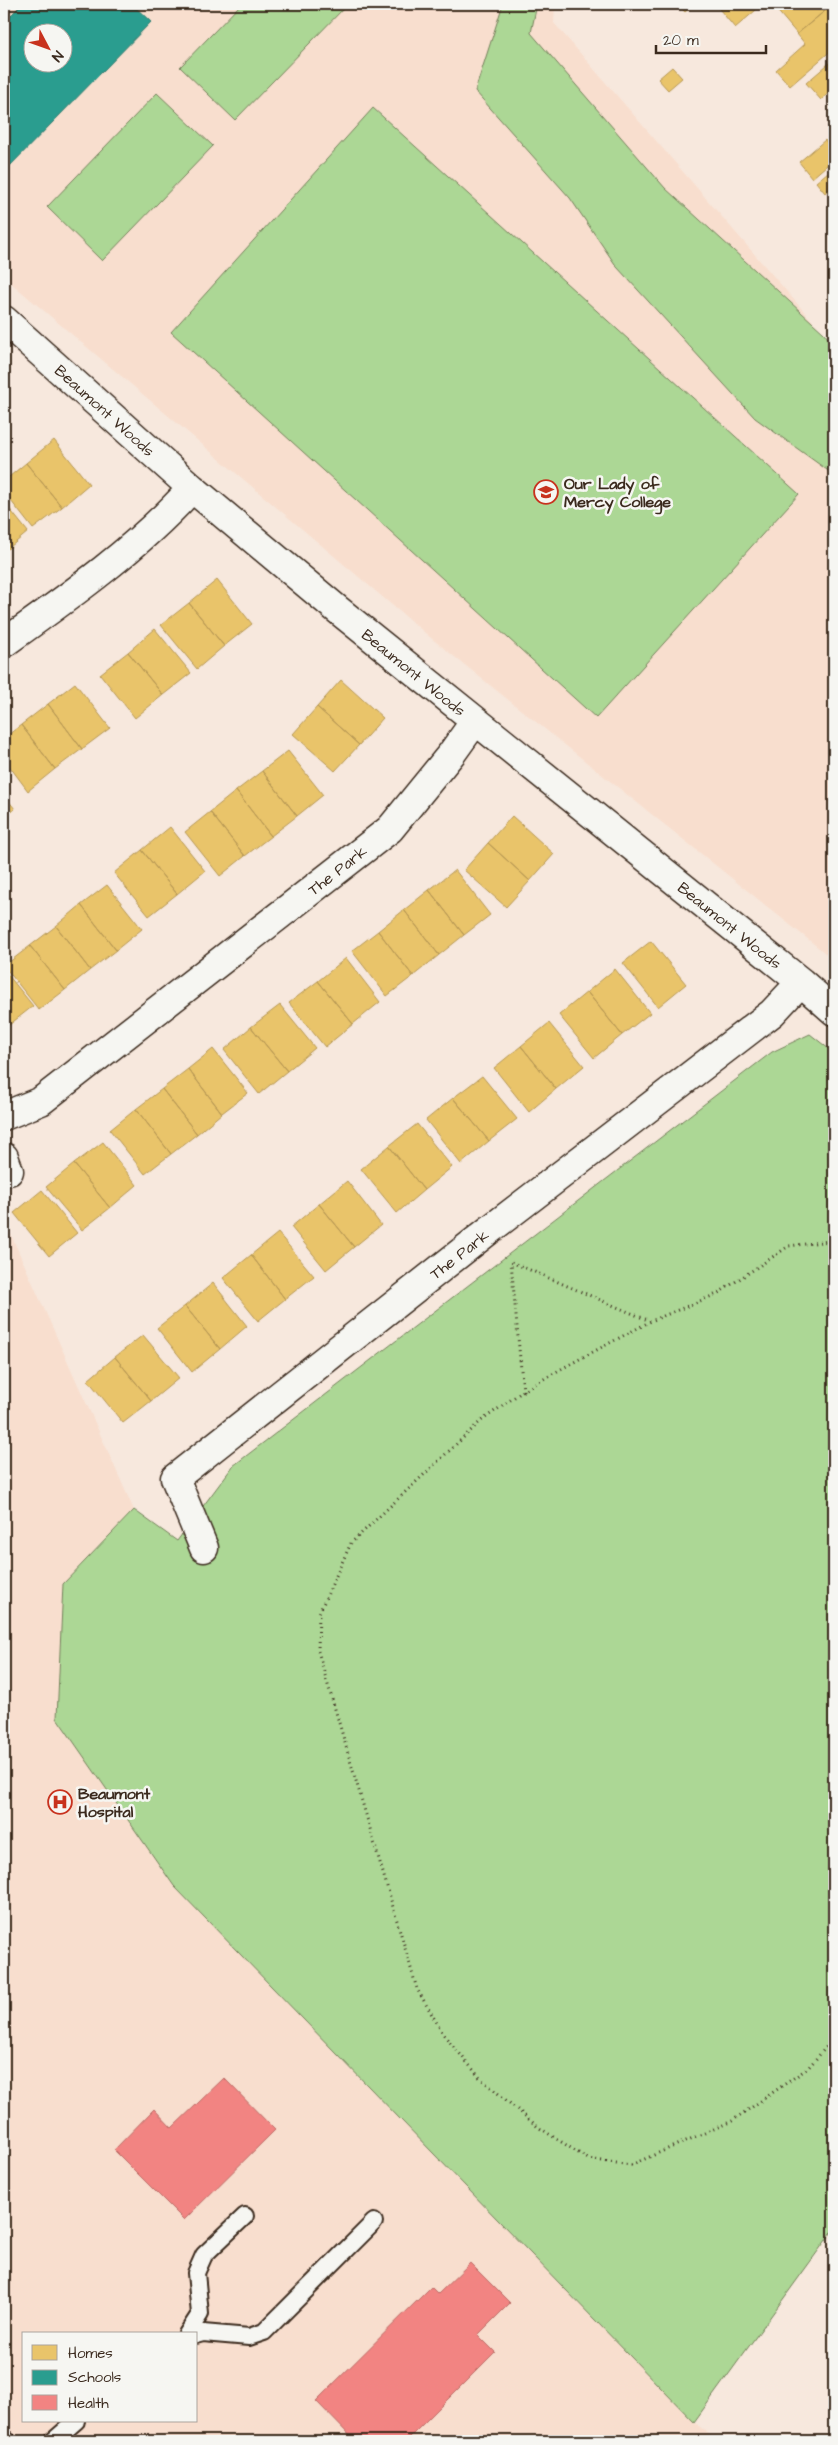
<svg xmlns="http://www.w3.org/2000/svg" width="838" height="2445" font-family="'Architects Daughter',sans-serif">
	<style>
		.built { fill: #f8dece; fill-rule: evenodd }
		.green { fill: #acd795; stroke: #74805a }
		.homes { fill: #e9c46a; stroke: #b59653 }
		.schools { fill: #2a9d8f; stroke: #2f7a6d; fill-rule: evenodd }
		.health { fill: #f28482; stroke: #bb6964 }
		.lines { fill: none; stroke-linecap: round; stroke-linejoin: round }
		.service-casing { stroke: #3b2a1e; stroke-width: 20 }
		.minor-casing { stroke: #3b2a1e; stroke-width: 31 }
		.path { stroke: #3b2a1e; stroke-width: 3; stroke-dasharray: 1 4; stroke-linecap: butt }
		.service { stroke: #f6f6f2; stroke-width: 16 }
		.minor { stroke: #f6f6f2; stroke-width: 28 }
		.labels { text-anchor: middle; stroke-width: 5; stroke-linejoin: round; paint-order: stroke }
		.street-label { font-size: 16px; fill: #3b2a1e; stroke: #f6f6f2 }
		.poi-label { font-size: 16px; font-weight: bold; fill: #3b2a1e; stroke: #f6f6f2; text-anchor: start }
	</style>
	<rect width="100%" height="100%" fill="#f7e8dd"/>
	<filter id="ink" filterUnits="userSpaceOnUse"><feTurbulence type="fractalNoise" baseFrequency=".02" numOctaves="2"/><feDisplacementMap in="SourceGraphic" scale="10" xChannelSelector="R" yChannelSelector="G"/><feConvolveMatrix kernelMatrix="1 2 1 2 8 2 1 2 1" color-interpolation-filters="sRGB"/></filter>
	<g filter="url(#ink)">
		<path class="built" d="M4,4H555L554,23L834,346V960L431,638L4,277ZM32,32H62V62H32Z
			M4,1219L134,1510L63,1584L57,1718L174,1886L694,2422L717,2441H4ZM24,2334H196V2421H24Z"/>
		<path class="green" d="M241,4H344L346,6L235,120L180,67Z
			M503,4H537L531,33L665,188L824,333L834,346V475L755,418L617,267L570,198L475,91Z
			M157,93L213,146L102,261L47,207Z
			M373,108L799,494L596,718L171,332Z
			M810,1034L834,1053V2229L694,2422L174,1886L57,1718L63,1584L134,1510L177,1541L233,1466L772,1052Z"/>
		<path class="homes" d="M677,4H694L685,12Z
			M715,4H763L735,28Z
			M780,4H833L797,34L775,8Z
			M833,4L834,48L790,86L776,70L805,44L797,34Z
			M834,59V90L833,89L821,100L806,83Z
			M672,67L682,78L668,90L658,79Z
			M825,140L834,152V159L812,178L799,162Z
			M834,167V185L825,193L816,182Z
			M54,440L89,484L62,507L26,463Z
			M26,463L62,507L33,529L4,492V481Z
			M4,502L28,532L4,552Z
			M217,580L252,624L224,646L189,603Z
			M189,603L224,646L197,669L161,625Z
			M155,629L191,673L163,695L128,652Z
			M128,652L163,695L135,718L100,674Z
			M341,680L383,718L359,745L317,707Z
			M75,683L110,728L82,749L48,704Z
			M48,704L82,749L55,769L21,725Z
			M317,707L359,745L335,771L293,734Z
			M21,725L55,769L28,791L4,759V738Z
			M288,751L323,795L297,816L262,771Z
			M262,771L297,816L271,836L236,791Z
			M236,791L271,836L245,856L210,812Z
			M4,795L15,809L4,818Z
			M210,812L245,856L220,876L185,832Z
			M512,816L554,854L530,881L488,843Z
			M170,827L205,871L177,894L142,850Z
			M488,843L530,881L506,907L464,870Z
			M142,850L177,894L149,916L114,873Z
			M455,870L490,915L464,935L429,890Z
			M107,885L142,929L116,950L81,905Z
			M429,890L464,935L439,955L404,910Z
			M81,905L116,950L90,970L56,926Z
			M404,910L439,955L413,976L378,931Z
			M56,926L90,970L65,990L30,946Z
			M378,931L413,976L387,996L352,951Z
			M651,941L686,984L658,1007L623,963Z
			M30,946L65,990L39,1010L4,966Z
			M346,958L380,1002L353,1024L318,981Z
			M615,969L650,1013L622,1035L587,992Z
			M4,970L33,1006L4,1029Z
			M318,981L353,1024L325,1047L289,1003Z
			M587,992L622,1035L594,1058L559,1015Z
			M280,1005L315,1048L287,1071L251,1027Z
			M549,1023L584,1066L556,1089L521,1046Z
			M251,1027L287,1071L259,1094L224,1050Z
			M521,1046L556,1089L529,1112L494,1068Z
			M213,1049L248,1093L222,1113L188,1069Z
			M188,1069L222,1113L197,1134L162,1089Z
			M482,1076L517,1119L489,1141L453,1098Z
			M162,1089L197,1134L171,1154L136,1109Z
			M453,1098L489,1141L461,1164L426,1120Z
			M136,1109L171,1154L145,1174L110,1130Z
			M417,1124L452,1167L424,1190L389,1146Z
			M103,1142L137,1185L110,1208L74,1164Z
			M389,1146L424,1190L397,1213L361,1169Z
			M74,1164L110,1208L82,1230L46,1187Z
			M347,1181L381,1225L354,1247L319,1204Z
			M42,1190L77,1233L49,1256L14,1213Z
			M319,1204L354,1247L326,1270L291,1227Z
			M278,1233L314,1276L285,1299L251,1255Z
			M251,1255L285,1299L258,1321L223,1278Z
			M213,1283L247,1326L220,1349L185,1306Z
			M185,1306L220,1349L192,1372L157,1328Z
			M143,1335L179,1378L151,1401L115,1357Z
			M115,1357L151,1401L123,1423L88,1380Z"/>
		<path class="schools" d="M22,4H132L151,22L4,172V22ZM32,32H62V62H32Z"/>
		<path class="health" d="M224,2078L275,2130L184,2220L114,2150L154,2109L172,2128Z
			M470,2263L510,2303L478,2335L495,2352L409,2438L413,2441H355L316,2401L431,2287L438,2294Z"/>
		<g class="lines">
			<g class="service-casing">
				<path id="service" d="M187,2334L200,2314L196,2273L204,2255L245,2216
					M196,2335L203,2333L249,2337L264,2332L374,2222
					M4,2437L8,2441
					M53,2441L76,2421"/>
			</g>
			<g class="minor-casing">
				<path id="minor" d="M4,320L192,488L338,610L801,982L834,1011
					M4,643C70,596 138,548 192,488
					M4,1116L41,1101L390,829L452,753L475,721
					M4,1157L9,1171
					M204,1548L175,1478L488,1231L772,1013L801,982"/>
			</g>
			<path class="path" d="M834,1244L830,1241L789,1246L717,1294L651,1321L561,1369L523,1391L481,1421L351,1543L319,1613L318,1651L417,1989L444,2035L481,2079L538,2127L588,2159L631,2165L732,2121L808,2068L834,2038
				M523,1391L511,1262L650,1321"/>
			<use href="#service" class="service"/>
			<use href="#minor" class="minor"/>
		</g>
	</g>
	<defs>
		<g id="school-ring" transform="scale(1.25)"><circle r="9.5" fill="#f6f6f2" stroke="#c8321e" stroke-width="1.5"/><path d="M0-5L7-2L0 1L-7-2ZM-4 1L0 2.5L4 1V4Q0 6-4 4Z" fill="#c8321e"/></g>
		<g id="hospital-ring" transform="scale(1.25)"><circle r="9.5" fill="#f6f6f2" stroke="#c8321e" stroke-width="1.5"/><path d="M-5-5h3v3.5h4V-5h3V5h-3V1.5h-4V5h-3Z" fill="#c8321e"/></g>
	</defs>
	<g fill-rule="evenodd">
		<use href="#school-ring" x="546" y="492"/>
		<use href="#hospital-ring" x="60" y="1802"/>
	</g>
	<g class="labels">
		<g class="street-label">
			<text transform="translate(105 410) rotate(42)" y="6">Beaumont Woods</text>
			<text transform="translate(414 672) rotate(39)" y="6">Beaumont Woods</text>
			<text transform="translate(337 870) rotate(-38)" y="6">The Park</text>
			<text transform="translate(730 925) rotate(39)" y="6">Beaumont Woods</text>
			<text transform="translate(459 1254) rotate(-38)" y="6">The Park</text>
		</g>
		<g class="poi-label">
			<text x="564" y="489">Our Lady of<tspan x="564" dy="18">Mercy College</tspan></text>
			<text x="78" y="1799">Beaumont<tspan x="78" dy="18">Hospital</tspan></text>
		</g>
	</g>
	<rect width="838" height="2445" fill="none" stroke="#f6f6f2" stroke-width="20"/>
	<rect x="10" y="10" width="818" height="2425" fill="none" stroke="#3b2a1e" stroke-width="2" filter="url(#ink)"/>
	<rect x="22" y="2332" width="175" height="90" fill="#f6f6f2" stroke="#aba49d"/>
	<rect x="32" y="2345" width="25" height="15" fill="#e9c46a" stroke="#aba49d"/>
	<text x="68" y="2358" font-size="15" fill="#3b2a1e">Homes</text>
	<rect x="32" y="2370" width="25" height="15" fill="#2a9d8f" stroke="#aba49d"/>
	<text x="68" y="2382" font-size="15" fill="#3b2a1e">Schools</text>
	<rect x="32" y="2395" width="25" height="15" fill="#f28482" stroke="#aba49d"/>
	<text x="68" y="2408" font-size="15" fill="#3b2a1e">Health</text>
	<g transform="translate(48 48) rotate(131)"><circle r="24" fill="#f6f6f2" stroke="#aba49d"/>
	<path d="M0-4L9 19L0 12L-9 19Z" fill="#c8321e"/>
	<text y="-8" font-size="14" font-weight="bold" text-anchor="middle" fill="#3b2a1e">N</text>
	</g>
	<path d="M656 45v8h110v-8" fill="none" stroke="#3b2a1e" stroke-width="2.5"/>
	<text x="663" y="45" font-size="15" fill="#3b2a1e" stroke="#f6f6f2" stroke-width="4" paint-order="stroke">20 m</text>
</svg>
